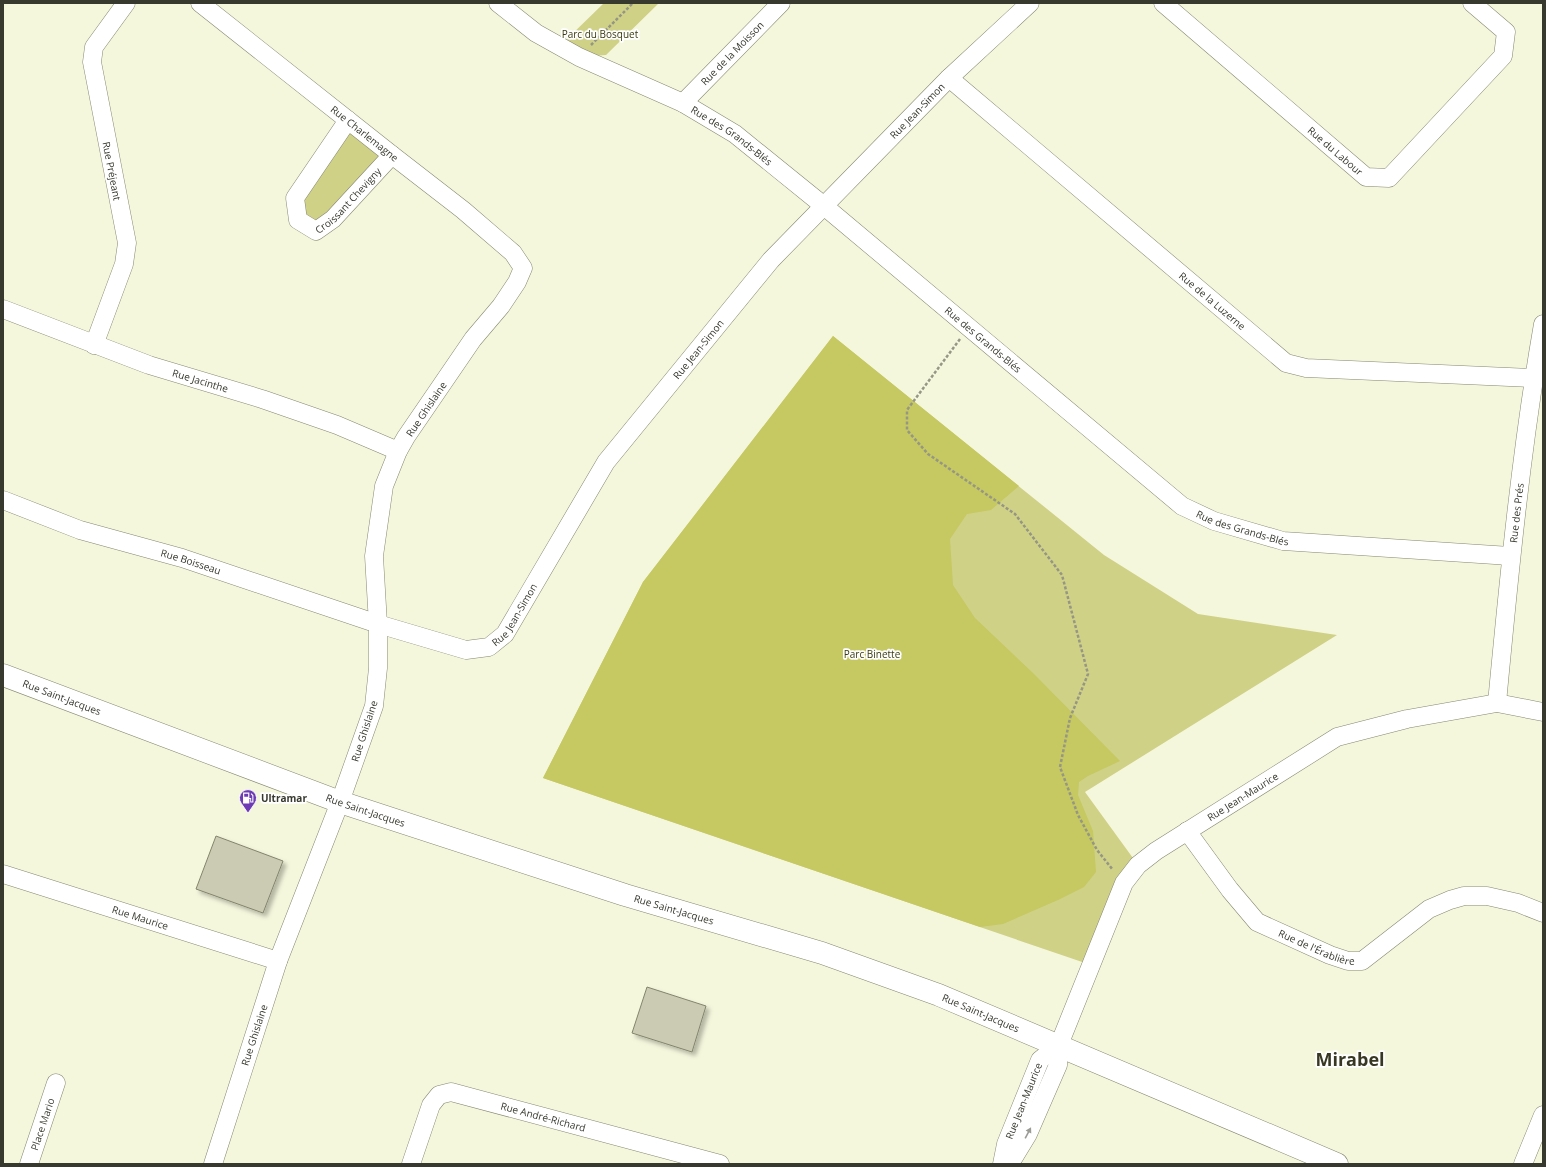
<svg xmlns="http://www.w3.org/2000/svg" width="1546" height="1167" font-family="'Open Sans',sans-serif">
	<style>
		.green { fill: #cfd186 }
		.forest { fill: #c6c861 }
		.building { fill: #cacbb2; stroke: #83846c; filter: url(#shadow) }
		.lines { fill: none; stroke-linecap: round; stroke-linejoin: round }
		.street-casing { stroke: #868770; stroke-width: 19 }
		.secondary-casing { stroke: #868770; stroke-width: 23 }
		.path { stroke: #959684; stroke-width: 2.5; stroke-dasharray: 3 2; stroke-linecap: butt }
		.street { stroke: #fff; stroke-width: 18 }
		.secondary { stroke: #fff; stroke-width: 22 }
		.oneway { fill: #9b9c96 }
		.labels { text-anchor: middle; stroke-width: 3.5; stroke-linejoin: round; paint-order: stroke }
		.park-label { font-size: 10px; fill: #3a3a0e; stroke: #fff }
		.street-label { font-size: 10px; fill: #37382e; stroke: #fff }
		.poi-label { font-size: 10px; font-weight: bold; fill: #37382e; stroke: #fff; text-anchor: start }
		.town-label { font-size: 18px; font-weight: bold; fill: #373722; stroke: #fff }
	</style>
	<defs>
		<filter id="shadow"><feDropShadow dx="3.5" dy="3.5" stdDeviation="2" flood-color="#0004"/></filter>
	</defs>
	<rect width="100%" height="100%" fill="#f5f7dd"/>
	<path class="green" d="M604,3H659L606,55L579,57L567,39Z
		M348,120L392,155L316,231L295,198Z
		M833,336L1104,555L1198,614L1337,635L1085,792L1138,865L1091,965L543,778L643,582Z"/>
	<path class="forest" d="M833,336L1019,486L991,510L967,514L950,539L953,585L975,618L1033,673L1120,761L1088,776L1079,782L1078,795L1093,831L1096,872L1084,887L1058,900L1003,924L980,927L543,778L643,582Z"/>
	<path class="building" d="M216,836L283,861L263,913L196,889Z
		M647,987L706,1006L692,1052L632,1033Z"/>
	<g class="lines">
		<g class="street-casing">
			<g id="street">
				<path id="s1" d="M200,3L392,155L463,210L513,253L523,268L517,282L501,306L473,339L406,437L398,451L384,486L374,556L378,624V668L374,706L340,802L278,961L213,1164"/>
				<path id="s2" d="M498,3L536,33L579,57L683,103L735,134L824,206L1182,506L1214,521L1283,541L1510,556"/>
				<path id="s3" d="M1163,3L1366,177L1389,178L1503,56L1506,32L1472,3"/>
				<path id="s4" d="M949,78L1286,363L1306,368L1533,378"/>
				<path id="s5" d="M683,103L781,3"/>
				<path id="s6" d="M348,120L295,198L298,220L316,231L333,219L392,155"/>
				<path id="s7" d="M3,309L149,365L262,399L337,425L398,451"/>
				<path d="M94,345L124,264L127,243L92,62L94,47L126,3"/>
				<path id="s8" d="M3,500L80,530L182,558L378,624L466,650L489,647L505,634L606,462L771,260L949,78L1030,3"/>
				<path id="s9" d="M1497,703C1509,576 1521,450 1543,324"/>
				<path id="s10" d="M1187,831L1230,890L1257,922L1330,955L1348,961H1362L1429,909L1450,900L1464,896H1487L1518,903L1543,913"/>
				<path id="s11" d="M3,874L278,961"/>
				<path id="s12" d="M29,1164L56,1083"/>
				<path id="s13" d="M411,1164L431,1105L439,1095L451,1092L720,1164"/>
				<path id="s14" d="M1002,1164L1006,1144L1040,1060L1059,1045"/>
				<path id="s15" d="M1005,1164L1014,1157L1028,1134L1058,1065L1059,1045L1124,883L1138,865L1156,851L1337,737L1407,719L1497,703L1543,712"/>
				<path d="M1523,1164L1543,1115"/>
			</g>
		</g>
		<g class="secondary-casing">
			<g id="secondary">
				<path id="s16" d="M3,675L340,802L625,895L822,953L939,995L1337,1164"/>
			</g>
		</g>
		<path class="path" d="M591,45L633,3
			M960,339L907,410V430L928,454L1015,514L1062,575L1088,674L1070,718L1060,767L1078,815L1097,850L1113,870"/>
		<use href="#street" class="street"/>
		<use href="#secondary" class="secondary"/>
	</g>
	<defs><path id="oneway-solid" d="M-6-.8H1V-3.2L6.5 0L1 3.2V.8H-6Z"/></defs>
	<use class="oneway" href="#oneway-solid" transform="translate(1028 1133) rotate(-62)"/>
	<defs>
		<g id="fuel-pin" transform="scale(0.9)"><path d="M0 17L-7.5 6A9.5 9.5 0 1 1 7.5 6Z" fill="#6d3bb3" stroke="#fff"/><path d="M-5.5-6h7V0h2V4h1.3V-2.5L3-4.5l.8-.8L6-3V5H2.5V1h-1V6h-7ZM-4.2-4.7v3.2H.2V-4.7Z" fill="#fff"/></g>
	</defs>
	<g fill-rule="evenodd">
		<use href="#fuel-pin" x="248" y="798"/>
	</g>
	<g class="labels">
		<g class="park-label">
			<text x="600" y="38">Parc du Bosquet</text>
			<text x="872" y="658">Parc Binette</text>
		</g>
		<g class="street-label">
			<text dy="4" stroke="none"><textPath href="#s5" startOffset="70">Rue de la Moisson</textPath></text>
			<text dy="4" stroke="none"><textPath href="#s8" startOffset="1200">Rue Jean-Simon</textPath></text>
			<text dy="4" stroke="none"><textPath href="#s1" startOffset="210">Rue Charlemagne</textPath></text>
			<text dy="4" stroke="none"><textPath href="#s2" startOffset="270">Rue des Grands-Blés</textPath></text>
			<text dy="4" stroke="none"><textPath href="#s3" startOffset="227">Rue du Labour</textPath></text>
			<text transform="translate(112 171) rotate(79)" y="4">Rue Préjeant</text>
			<text dy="4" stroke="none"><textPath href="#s6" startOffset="182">Croissant Chevigny</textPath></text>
			<text dy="4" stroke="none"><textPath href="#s4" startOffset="345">Rue de la Luzerne</textPath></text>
			<text dy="4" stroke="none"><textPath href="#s2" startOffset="594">Rue des Grands-Blés</textPath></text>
			<text dy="4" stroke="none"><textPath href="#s8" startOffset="876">Rue Jean-Simon</textPath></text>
			<text dy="4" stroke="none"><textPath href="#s7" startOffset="210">Rue Jacinthe</textPath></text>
			<text transform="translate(426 409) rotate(-56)" y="4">Rue Ghislaine</text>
			<text dy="4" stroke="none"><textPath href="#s9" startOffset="191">Rue des Prés</textPath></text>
			<text dy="4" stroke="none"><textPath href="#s2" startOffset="918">Rue des Grands-Blés</textPath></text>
			<text dy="4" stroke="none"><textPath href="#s8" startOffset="198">Rue Boisseau</textPath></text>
			<text dy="4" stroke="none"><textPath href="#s8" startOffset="552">Rue Jean-Simon</textPath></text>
			<text dy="4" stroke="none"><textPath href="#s16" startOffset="63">Rue Saint-Jacques</textPath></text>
			<text transform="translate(364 731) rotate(-72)" y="4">Rue Ghislaine</text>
			<text dy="4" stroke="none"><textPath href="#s15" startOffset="456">Rue Jean-Maurice</textPath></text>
			<text dy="4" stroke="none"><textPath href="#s16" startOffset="387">Rue Saint-Jacques</textPath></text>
			<text dy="4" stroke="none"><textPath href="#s16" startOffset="711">Rue Saint-Jacques</textPath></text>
			<text dy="4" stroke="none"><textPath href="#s11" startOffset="144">Rue Maurice</textPath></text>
			<text dy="4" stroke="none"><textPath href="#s10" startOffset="180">Rue de l'Érablière</textPath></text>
			<text dy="4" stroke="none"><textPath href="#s16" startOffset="1035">Rue Saint-Jacques</textPath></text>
			<text transform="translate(254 1035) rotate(-72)" y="4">Rue Ghislaine</text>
			<text dy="4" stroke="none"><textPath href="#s14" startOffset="67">Rue Jean-Maurice</textPath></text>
			<text dy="4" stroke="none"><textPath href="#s13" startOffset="183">Rue André-Richard</textPath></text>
			<text dy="4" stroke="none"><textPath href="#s12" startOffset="42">Place Mario</textPath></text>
		</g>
		<g class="poi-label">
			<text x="261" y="802">Ultramar</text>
		</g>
		<g class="town-label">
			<text x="1350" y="1066">Mirabel</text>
		</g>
	</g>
	<rect width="1546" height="1167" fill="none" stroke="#37382e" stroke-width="8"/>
</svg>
